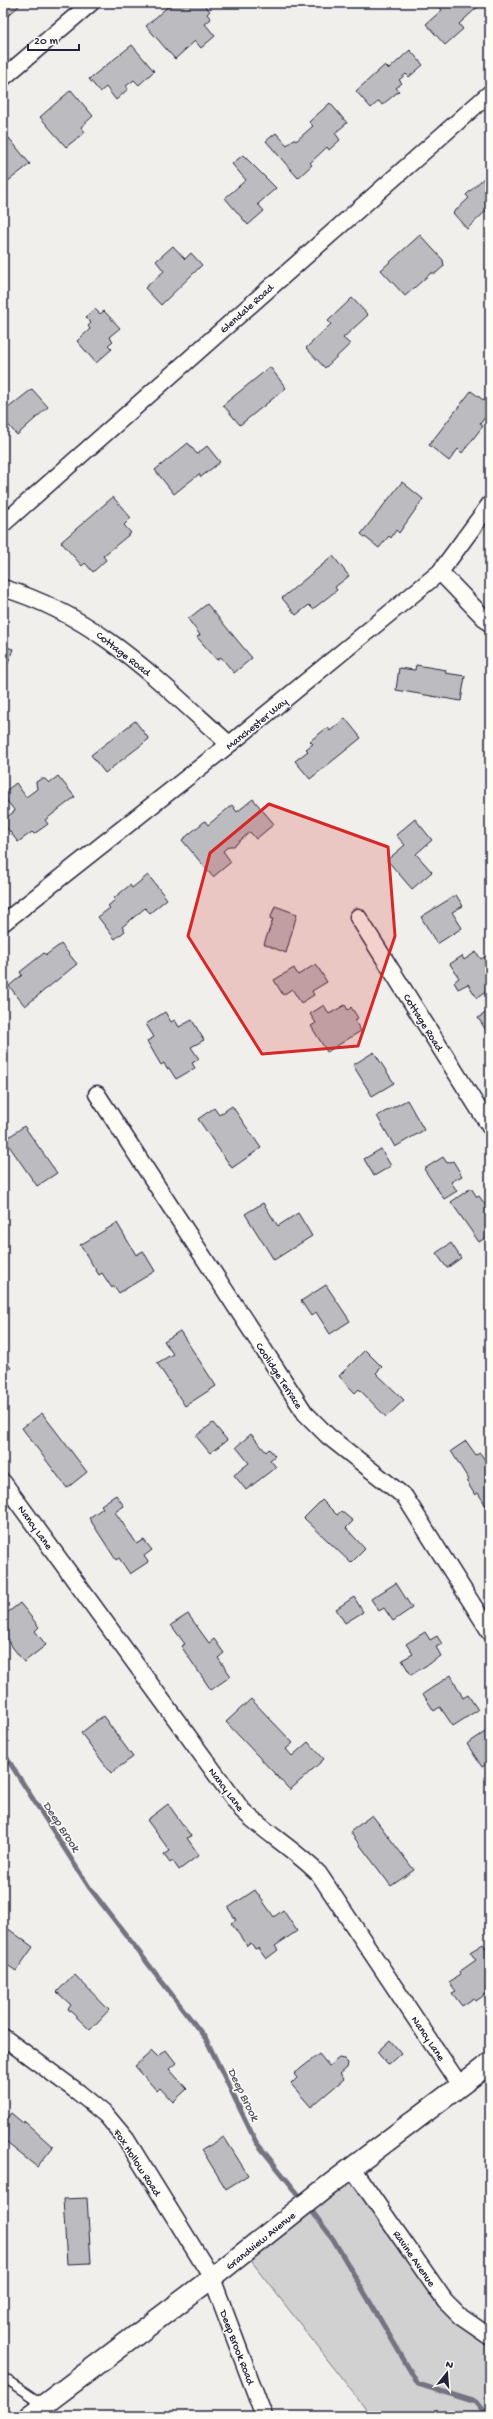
<svg xmlns="http://www.w3.org/2000/svg" width="493" height="2419" font-family="'Gochi Hand',sans-serif">
	<style>
		.green { fill: #d2d1d1; stroke: #7a7a86 }
		.lines { fill: none; stroke-linecap: round; stroke-linejoin: round }
		.stream { stroke: #737381; stroke-width: 5 }
		.building { fill: #bcbcc0; stroke: #22223b }
		.service-casing { stroke: #22223b; stroke-width: 11 }
		.minor-casing { stroke: #22223b; stroke-width: 19 }
		.tertiary-casing { stroke: #22223b; stroke-width: 23 }
		.service { stroke: #fdfcf7; stroke-width: 8 }
		.minor { stroke: #fdfcf7; stroke-width: 16 }
		.tertiary { stroke: #fdfcf7; stroke-width: 20 }
		.marked { fill: #d62828; fill-opacity: 0.2; stroke: #d62828; stroke-width: 3; stroke-linejoin: round }
		.labels { text-anchor: middle; stroke-width: 3; stroke-linejoin: round; paint-order: stroke }
		.street-label { font-size: 11px; fill: #22223b; stroke: #fdfcf7 }
		.water-label { font-size: 12px; font-style: italic; fill: #58586a; stroke: #fdfcf7 }
	</style>
	<rect width="100%" height="100%" fill="#f0efec"/>
	<filter id="ink" filterUnits="userSpaceOnUse"><feTurbulence type="fractalNoise" baseFrequency=".025" numOctaves="2"/><feDisplacementMap in="SourceGraphic" scale="8" xChannelSelector="R" yChannelSelector="G"/><feConvolveMatrix kernelMatrix="1 2 1 2 8 2 1 2 1" color-interpolation-filters="sRGB"/></filter>
	<g filter="url(#ink)">
		<path class="green" d="M351,2174L490,2343V2416H371L246,2254Z"/>
		<g class="lines">
			<path class="stream" d="M3,1752L89,1887L206,2039L256,2142L303,2200
				M308,2206L333,2239L418,2384L476,2402L487,2416"/>
		</g>
		<path class="building" d="M3,3H17L19,6L3,20Z
			M172,3H209L205,6L210,11L207,14L211,19L205,24L215,36L201,48L195,41L175,59L146,26Z
			M435,3H482L459,24L463,29L445,45L426,24L442,10Z
			M132,45L154,71L139,85L134,80L126,86L128,89L116,100L106,87L100,92L89,79Z
			M410,50L423,65L409,77L406,74L399,80L402,83L396,88L399,91L382,105L379,101L371,108L356,91L385,65L389,69Z
			M71,90L93,116L81,127L85,132L66,147L40,117Z
			M330,103L347,123L335,133L340,140L329,150L327,147L310,163L312,165L298,178L266,141L276,133L287,145L294,139L296,141L313,126L309,122Z
			M9,138L30,164L3,185V143Z
			M243,155L276,188L258,204L264,211L248,225L225,198L246,180L232,164Z
			M490,172V207L467,229L453,213L469,198L466,195Z
			M420,235L443,260L444,266L436,273H431L405,296L381,270Z
			M173,246L185,259L191,253L202,265L161,305L145,288L164,271L156,261Z
			M352,298L368,315L343,338L350,344L325,368L306,348L331,324L328,321Z
			M95,309L100,314L104,311L120,328L109,337L113,341L108,345L112,349L96,363L77,341L90,329L88,326L91,323L86,317Z
			M270,367L286,388L240,425L223,405Z
			M32,389L48,407L17,435L3,419V412Z
			M471,391L490,405V411L480,424L483,426L462,453L458,449L449,461L429,445Z
			M188,443L197,454L207,446L220,462L201,477L199,474L174,494L155,470Z
			M402,482L423,499L399,533L396,530L391,538L389,536L379,548L361,534Z
			M113,497L131,518L124,525L131,533L103,556L106,560L93,572L85,563L82,566L61,542Z
			M333,556L349,576L335,587L337,590L313,609L309,605L296,615L282,598Z
			M207,604L252,658L234,673L221,657L217,660L197,637L200,635L188,619Z
			M3,646L13,649L4,675H3Z
			M416,665L446,670L445,673L465,676L461,701L396,690L399,668L415,670Z
			M345,718L361,738L310,779L295,761L308,751L306,749L313,744L310,741L328,727L330,731Z
			M135,721L149,739L105,773L91,755Z
			M58,776L75,797L45,820L48,824L34,834L32,832L18,842L3,823V820L15,811L3,796V793L16,783L26,797L37,789L36,782L41,779H45L49,783Z
			M253,799L274,824L256,839L250,832L234,846H229L223,851L231,862L213,877L182,840L205,821L208,825L232,805L237,812Z
			M415,819L432,840L416,854L432,872L412,889L387,860L405,845L396,835Z
			M148,875L167,899L150,913L145,908L122,927L125,931L115,939L98,917L110,908L108,906L115,900L114,898L130,885L132,888Z
			M456,895L463,906L452,912L462,928L437,944L421,917Z
			M275,906L297,914L286,953L264,944L273,919H270Z
			M61,944L77,964L25,1006L9,986L22,975L20,972L44,953L46,955Z
			M476,952L481,959L486,956L490,961V989L477,998L468,984L458,989L454,982L459,978L450,964L462,956L464,960Z
			M316,964L327,982L312,991L314,995L301,1003L292,989L283,995L274,980L294,968L298,975Z
			M324,1005L329,1014L345,1005L348,1010L351,1007L358,1018L355,1021L361,1031L327,1052L311,1026L316,1023L310,1014Z
			M490,1010V1036L478,1018Z
			M165,1012L171,1022L175,1020L179,1027L192,1020L204,1040L191,1047L199,1059L192,1063L195,1068L176,1079L169,1068L167,1069L164,1063L161,1065L147,1041L154,1037L146,1024Z
			M374,1052L394,1083L372,1096L353,1065Z
			M407,1100L424,1130L395,1147L377,1116Z
			M232,1106L261,1148L232,1168L198,1119L214,1108L219,1115Z
			M24,1126L57,1173L37,1186L5,1140Z
			M381,1149L391,1166L374,1176L364,1159Z
			M443,1157L447,1163L453,1161L462,1176L451,1182L457,1191L444,1199L424,1169Z
			M471,1188L477,1197L479,1196L487,1207L490,1208V1235L479,1242L451,1202Z
			M263,1203L278,1226L298,1213L312,1236L274,1260L245,1214Z
			M117,1223L136,1255L143,1251L155,1271L119,1293L114,1286L112,1288L102,1273L99,1275L80,1245Z
			M451,1243L461,1258L447,1268L436,1253Z
			M326,1285L350,1321L330,1334L316,1312L311,1316L301,1301Z
			M180,1331L216,1386L185,1406L157,1363L173,1354L164,1341Z
			M365,1350L382,1367L376,1373L404,1400L386,1417L359,1389L355,1393L339,1376Z
			M3,1358L11,1368L3,1374Z
			M42,1413L87,1472L67,1488L22,1428Z
			M213,1423L227,1440L210,1453L196,1436Z
			M251,1434L266,1452L269,1449L275,1456L270,1460L276,1467L246,1490L234,1475L249,1463L236,1447Z
			M466,1441L476,1455L480,1453L490,1467V1512L478,1493L475,1495L467,1482L469,1480L451,1451Z
			M116,1495L124,1506L115,1512L137,1544L144,1540L152,1550L144,1556L148,1562L130,1574L119,1558L116,1560L89,1518L103,1508L101,1505Z
			M322,1500L337,1515L341,1511L353,1521L346,1528L365,1549L351,1563L304,1518Z
			M396,1583L412,1608L393,1621L384,1608L379,1611L371,1599Z
			M354,1597L363,1612L345,1623L336,1609Z
			M20,1603L39,1627L35,1631L46,1645L24,1662L3,1635V1623L5,1621L3,1616Z
			M188,1614L209,1643L214,1639L224,1653L218,1658L231,1676L211,1690L181,1646L185,1644L171,1625Z
			M425,1632L430,1640L437,1636L442,1644L436,1647L441,1656L411,1675L402,1660L413,1654L406,1644Z
			M451,1675L463,1698L468,1695L478,1710L453,1726L440,1707L434,1711L423,1694Z
			M251,1699L293,1743L286,1749L292,1756L308,1742L324,1759L290,1790L226,1722Z
			M103,1716L133,1757L111,1773L81,1733Z
			M488,1730L490,1733V1762L482,1767L467,1744Z
			M168,1804L191,1836L187,1838L199,1855L179,1870L173,1861L170,1863L164,1855L170,1851L147,1820Z
			M372,1815L414,1870L391,1886L350,1832Z
			M255,1890L274,1917L283,1910L297,1931L275,1946L278,1950L266,1959L258,1948L255,1949L251,1943L247,1946L231,1923L236,1920L228,1908Z
			M3,1925L33,1947L16,1971L6,1964L3,1965Z
			M483,1944L490,1954V1991L476,2001L474,1998L462,2006L452,1993L456,1991L449,1982L460,1975L459,1972L476,1960L470,1952Z
			M74,1974L109,2010L90,2030L68,2009L71,2005L57,1992Z
			M390,2040L401,2053L388,2065L377,2052Z
			M166,2050L176,2063L169,2069L187,2089L173,2102L160,2088L157,2091L135,2066L152,2051L158,2057Z
			M319,2054L329,2066L339,2058L344,2059L348,2063L347,2068L340,2074L344,2079L311,2107L291,2084L297,2078L294,2074Z
			M11,2113L23,2123L24,2121L53,2147L37,2167L3,2140V2123Z
			M224,2137L248,2175L226,2189L202,2150Z
			M87,2198L91,2263L67,2264L63,2199Z"/>
		<g class="lines">
			<g class="service-casing">
				<path id="service" d="M3,2377L43,2404"/>
			</g>
			<g class="minor-casing">
				<path id="minor" d="M3,78L91,3
					M3,524L490,93
					M440,572L490,624
					M3,588C99,617 157,680 229,744
					M358,917L490,1127
					M3,923L236,739L440,572L490,504
					M97,1094L305,1413L328,1436L405,1497L490,1632
					M3,1482L242,1810C266,1833 295,1850 319,1874L459,2084
					M3,2037L78,2092L106,2115L126,2139L212,2278L264,2416
					M352,2168L445,2301L461,2317L490,2337"/>
			</g>
			<g class="tertiary-casing">
				<path id="tertiary" d="M29,2416L212,2278L324,2189L490,2063"/>
			</g>
			<use href="#service" class="service"/>
			<use href="#minor" class="minor"/>
			<use href="#tertiary" class="tertiary"/>
		</g>
	</g>
	<path class="marked" d="M269,804L388,847L395,936L358,1046L262,1054L188,936L210,853Z"/>
	<g class="labels">
		<g class="street-label">
			<text transform="translate(246 308) rotate(-42)" y="4">Glendale Road</text>
			<text transform="translate(124 653) rotate(38)" y="4">Cottage Road</text>
			<text transform="translate(256 723) rotate(-39)" y="4">Manchester Way</text>
			<text transform="translate(424 1022) rotate(58)" y="4">Cottage Road</text>
			<text transform="translate(280 1375) rotate(57)" y="4">Coolidge Terrace</text>
			<text transform="translate(36 1527) rotate(54)" y="4">Nancy Lane</text>
			<text transform="translate(227 1789) rotate(53)" y="4">Nancy Lane</text>
			<text transform="translate(429 2038) rotate(56)" y="4">Nancy Lane</text>
			<text transform="translate(138 2162) rotate(57)" y="4">Fox Hollow Road</text>
			<text transform="translate(260 2240) rotate(-39)" y="4">Grandview Avenue</text>
			<text transform="translate(415 2258) rotate(55)" y="4">Ravine Avenue</text>
			<text transform="translate(238 2347) rotate(69)" y="4">Deep Brook Road</text>
		</g>
		<g class="water-label">
			<text transform="translate(62 1826) rotate(57)" y="4">Deep Brook</text>
			<text transform="translate(244 2094) rotate(64)" y="4">Deep Brook</text>
		</g>
	</g>
	<rect width="493" height="2419" fill="none" stroke="#fdfcf7" stroke-width="16"/>
	<rect x="8" y="8" width="477" height="2403" fill="none" stroke="#22223b" stroke-width="1.5" filter="url(#ink)"/>
	<g transform="translate(447 2373) rotate(17)" stroke="#fdfcf7" stroke-width="3" paint-order="stroke">
	<path d="M0-3L7 15L0 10L-7 15Z" fill="#22223b"/>
	<text y="-6" font-size="11" font-weight="bold" text-anchor="middle" fill="#22223b">N</text>
	</g>
	<path d="M28 44v6h51v-6" fill="none" stroke="#22223b" stroke-width="2"/>
	<text x="34" y="44" font-size="12" fill="#22223b" stroke="#fdfcf7" stroke-width="3" paint-order="stroke">20 m</text>
</svg>
